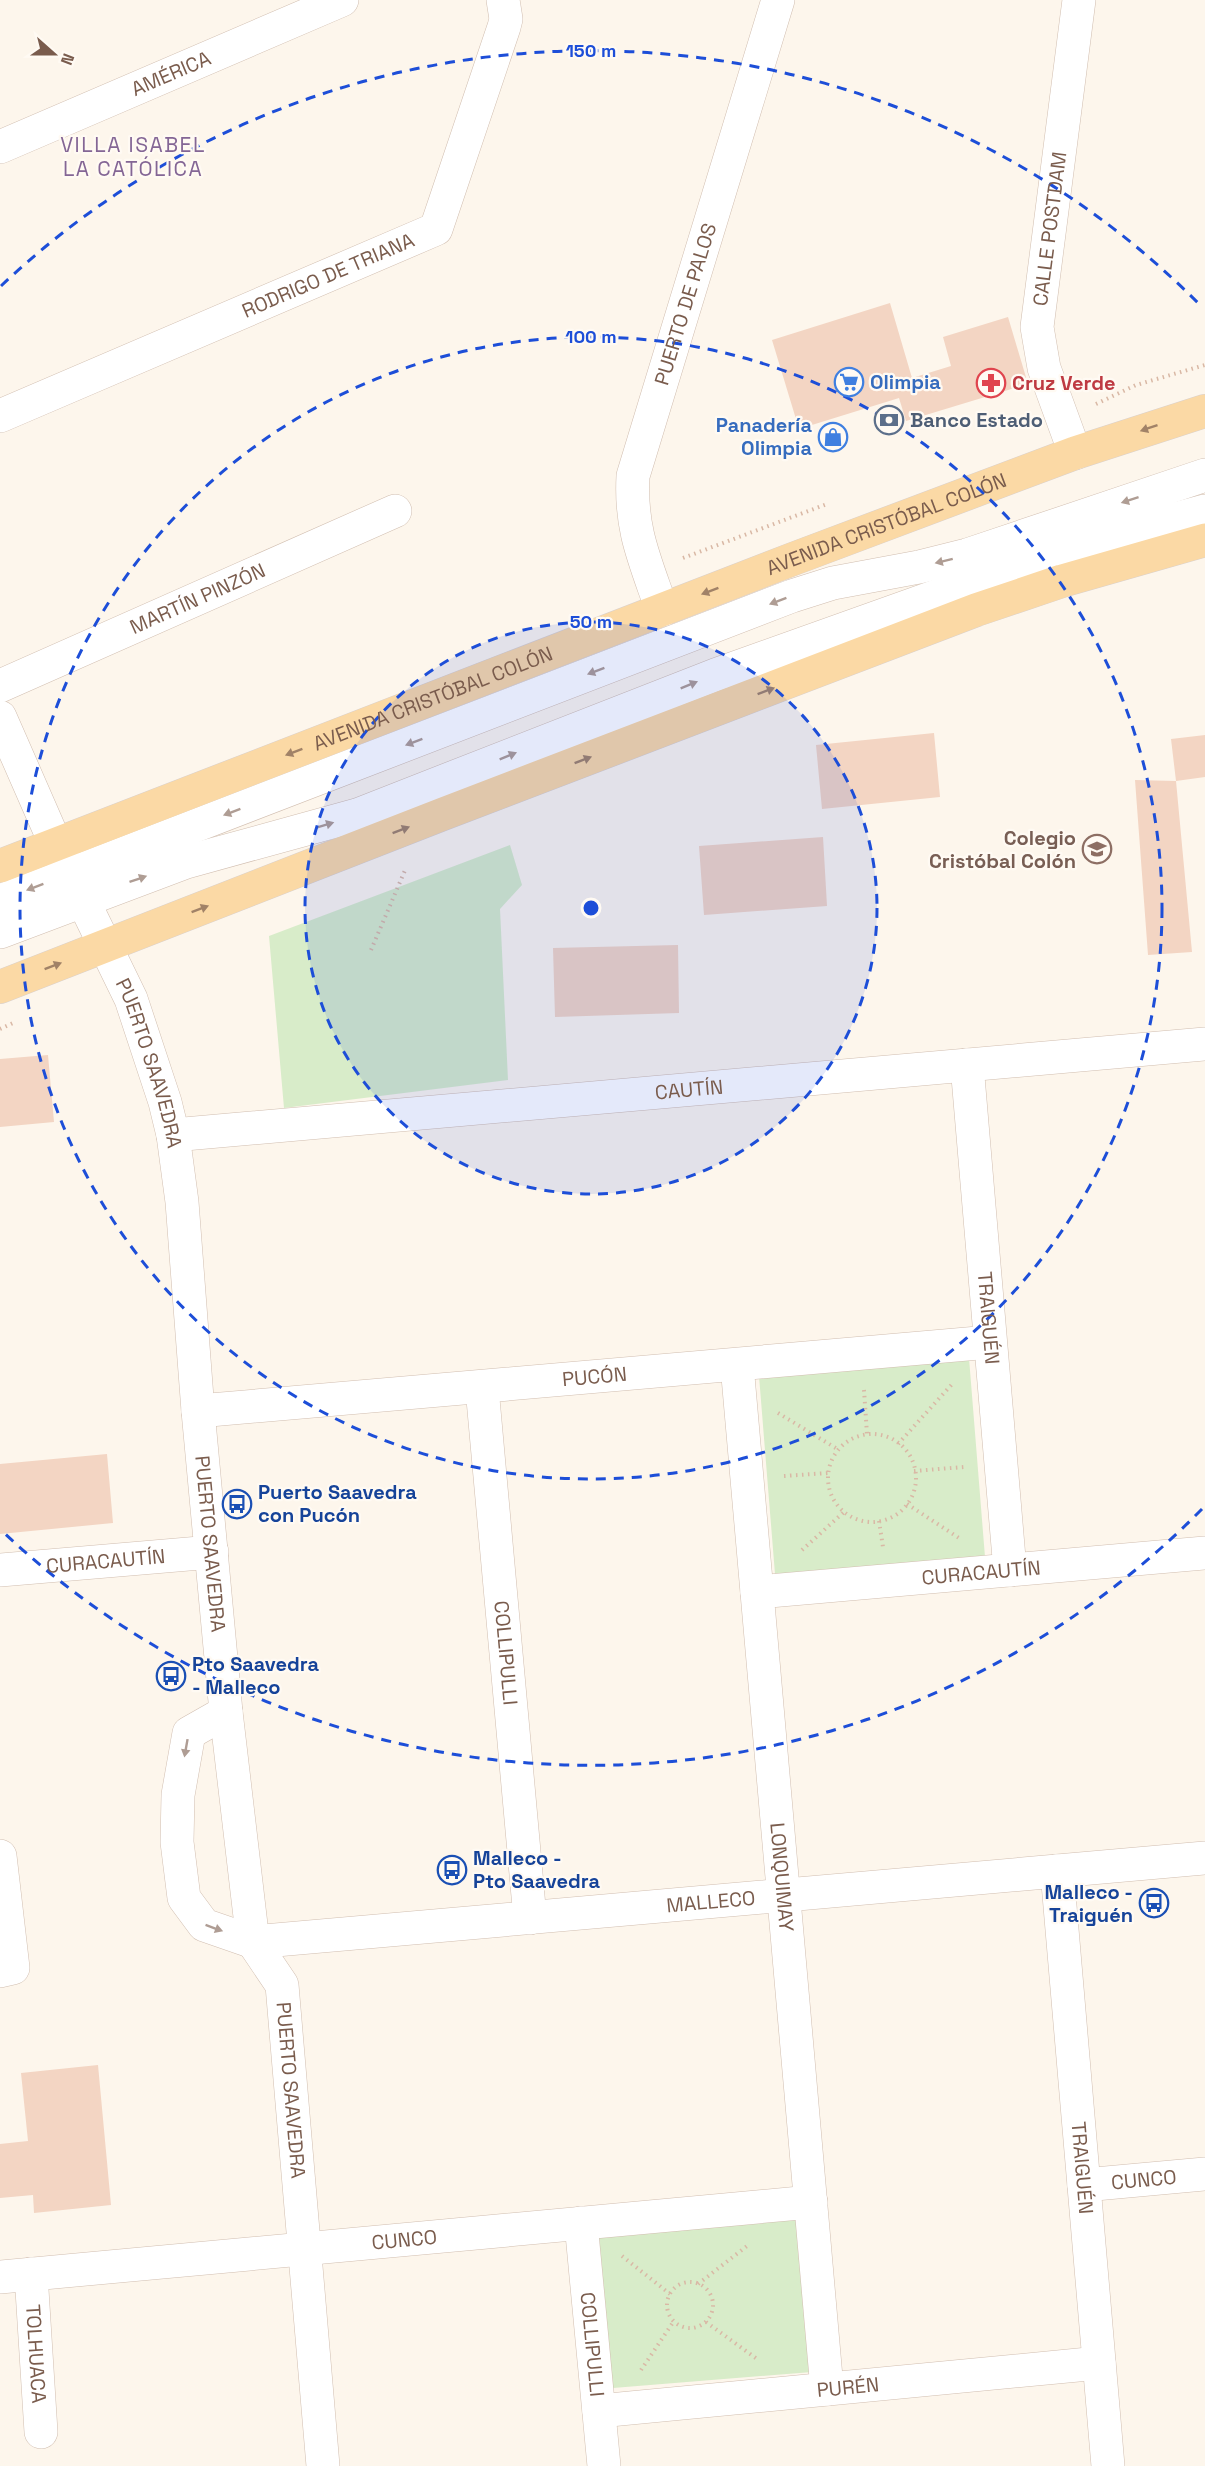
<svg xmlns="http://www.w3.org/2000/svg" width="1205" height="2466" font-family="'Space Grotesk',sans-serif">
	<style>
		.green { fill: #d8ecc9 }
		.building { fill: #f3d5c3 }
		.lines { fill: none; stroke-linecap: round; stroke-linejoin: round }
		.minor-casing { stroke: #d1beb0; stroke-width: 34 }
		.major-casing { stroke: #dad1cd; stroke-width: 34 }
		.path { stroke: #d9b8a5; stroke-width: 4; stroke-dasharray: 1.5 4.5; stroke-linecap: butt }
		.minor { stroke: #fff; stroke-width: 33 }
		.major { stroke: #fbd9a5; stroke-width: 33 }
		.oneway { fill: #a18267 }
		.oneway2 { fill: #af9d94 }
		.ring { fill: none; stroke: #1d4ed8; stroke-width: 3; stroke-dasharray: 10 8 }
		.labels { text-anchor: middle; stroke-width: 4.5; stroke-linejoin: round; paint-order: stroke }
		.street-label { font-size: 20px; fill: #7a5c4d; stroke: #fffaf3 }
		.shop-label { font-size: 20px; font-weight: bold; fill: #366cbe; stroke: #fffaf3; text-anchor: start }
		.health-label { font-size: 20px; font-weight: bold; fill: #be3a42; stroke: #fffaf3; text-anchor: start }
		.service-label { font-size: 20px; font-weight: bold; fill: #4e5e75; stroke: #fffaf3; text-anchor: start }
		.education-label { font-size: 20px; font-weight: bold; fill: #785e54; stroke: #fffaf3; text-anchor: end }
		.transit-label { font-size: 20px; font-weight: bold; fill: #164399; stroke: #fffaf3; text-anchor: start }
		.neighbourhood-label { font-size: 21px; letter-spacing: 1.5px; fill: #846695; stroke: #fffaf3 }
		.centre { fill: #1d4ed8; stroke: #fffaf3; stroke-width: 3 }
		.ring-label { font-size: 18px; text-anchor: middle; font-weight: bold; fill: #1d4ed8; stroke: #fffaf3; stroke-width: 4.5; stroke-linejoin: round; paint-order: stroke }
	</style>
	<rect width="100%" height="100%" fill="#fdf6ec"/>
	<path class="green" d="M510,845L522,885L500,909L508,1080L284,1108L269,936Z
		M969,1358L985,1557L775,1574L759,1376Z
		M797,2208L812,2372L613,2388L598,2228Z"/>
	<path class="building" d="M890,303L912,378L951,366L943,337L1008,317L1028,384L906,421L899,398L799,429L772,340Z
		M934,733L940,797L822,809L816,745Z
		M1205,735V777L1176,781L1192,952L1148,955L1135,780L1176,781L1171,739Z
		M823,837L827,906L704,915L699,846Z
		M678,945L679,1013L555,1017L553,948Z
		M48,1055L54,1122L0,1127V1059Z
		M107,1454L113,1523L0,1534V1464Z
		M98,2065L111,2205L34,2213L33,2195L0,2198V2144L28,2141L21,2073Z"/>
	<g class="lines">
		<g class="minor-casing">
			<g id="minor">
				<path id="s1" d="M0,147L342,0"/>
				<path id="s2" d="M0,416L436,229L504,27L506,19L503,0"/>
				<path id="s3" d="M1075,453L1044,368L1037,327L1079,0"/>
				<path id="s4" d="M662,610C645,560 630,530 633,476L778,0"/>
				<path id="s5" d="M0,686L395,511"/>
				<path id="s6" d="M0,717L56,845L131,999L165,1102L173,1135L182,1202L198,1411L226,1712L253,1942L282,1985L323,2466"/>
				<path d="M0,901L792,596L833,583L919,567L967,555L1205,475"/>
				<path d="M0,932L186,862L357,815L715,675L1001,573L1149,526L1205,511"/>
				<path id="s7" d="M967,1065L1010,1570"/>
				<path id="s8" d="M173,1135L1205,1044"/>
				<path id="s9" d="M737,1365L827,2389"/>
				<path id="s10" d="M482,1388L530,1918"/>
				<path id="s11" d="M198,1411L990,1342"/>
				<path id="s12" d="M0,1570L212,1552"/>
				<path id="s13" d="M757,1592L1205,1553"/>
				<path id="s14" d="M226,1712L189,1733L178,1795L177,1842L184,1898L204,1925L253,1942L1205,1858"/>
				<path d="M0,1856L13,1968L0,1971"/>
				<path id="s15" d="M1057,1871L1108,2466"/>
				<path id="s16" d="M1084,2185L1205,2174"/>
				<path id="s17" d="M581,2223L604,2466"/>
				<path id="s18" d="M31,2274L41,2432"/>
				<path id="s19" d="M0,2277L811,2202"/>
				<path id="s20" d="M599,2411L1099,2363"/>
			</g>
		</g>
		<g class="major-casing">
			<g id="major">
				<path id="s21" d="M0,866L793,559L1075,453L1205,411"/>
				<path d="M0,987L443,814L976,610L1062,581L1205,540"/>
			</g>
		</g>
		<path class="path" d="M1096,404L1136,385L1205,365
			M683,558L827,504
			M371,950L406,868
			M0,1029L13,1023
			M864,1390L867,1434
			M778,1413L839,1450
			M828 1478a44 44 0 1 1 88 0a44 44 0 1 1-88 0Z
			M898,1444L954,1382
			M914,1471L964,1467
			M784,1476L828,1473
			M907,1504L959,1538
			M879,1521L883,1547
			M802,1550L844,1512
			M622,2256L670,2294
			M667 2305a23 23 0 1 1 46 0a23 23 0 1 1-46 0Z
			M698,2284L747,2246
			M706,2322L757,2359
			M641,2370L674,2321"/>
		<use href="#minor" class="minor"/>
		<use href="#major" class="major"/>
	</g>
	<defs><path id="oneway-solid" d="M-6-.8H1V-3.2L6.5 0L1 3.2V.8H-6Z" transform="scale(1.5)"/></defs>
	<g class="oneway">
		<use href="#oneway-solid" transform="translate(1149 428) rotate(161)"/>
		<use href="#oneway-solid" transform="translate(710 591) rotate(159)"/>
		<use href="#oneway-solid" transform="translate(766 691) rotate(-21)"/>
		<use href="#oneway-solid" transform="translate(294 752) rotate(159)"/>
		<use href="#oneway-solid" transform="translate(583 760) rotate(-21)"/>
		<use href="#oneway-solid" transform="translate(401 830) rotate(-21)"/>
		<use href="#oneway-solid" transform="translate(200 909) rotate(-21)"/>
		<use href="#oneway-solid" transform="translate(53 966) rotate(-21)"/>
	</g>
	<g class="oneway2">
		<use href="#oneway-solid" transform="translate(1130 500) rotate(162)"/>
		<use href="#oneway-solid" transform="translate(944 561) rotate(166)"/>
		<use href="#oneway-solid" transform="translate(778 601) rotate(159)"/>
		<use href="#oneway-solid" transform="translate(596 671) rotate(159)"/>
		<use href="#oneway-solid" transform="translate(689 685) rotate(-22)"/>
		<use href="#oneway-solid" transform="translate(414 742) rotate(159)"/>
		<use href="#oneway-solid" transform="translate(508 756) rotate(-22)"/>
		<use href="#oneway-solid" transform="translate(232 812) rotate(159)"/>
		<use href="#oneway-solid" transform="translate(325 825) rotate(-17)"/>
		<use href="#oneway-solid" transform="translate(138 879) rotate(-19)"/>
		<use href="#oneway-solid" transform="translate(35 887) rotate(159)"/>
		<use href="#oneway-solid" transform="translate(186 1748) rotate(100)"/>
		<use href="#oneway-solid" transform="translate(214 1928) rotate(20)"/>
	</g>
	<circle cx="591" cy="908" r="286" fill="#1d4ed8" fill-opacity=".12"/>
	<g class="ring">
		<circle cx="591" cy="908" r="286"/>
		<circle cx="591" cy="908" r="571"/>
		<path d="M1202 1509A857 857 0 0 1 1 1530M1 286A857 857 0 0 1 1202 307"/>
	</g>
	<defs>
		<g id="supermarket-ring" transform="scale(1.5)"><circle r="9.5" fill="#fffaf3" stroke="#3f7fe0" stroke-width="1.5"/><path d="M-6-5.5h2.5l.6 2H6L4.5 2H-2.5L-4.4-4H-6ZM-1.5 3.2a1.3 1.3 0 1 0 .1 0ZM3 3.2a1.3 1.3 0 1 0 .1 0Z" fill="#3f7fe0"/></g>
		<g id="pharmacy-ring" transform="scale(1.5)"><circle r="9.5" fill="#fffaf3" stroke="#e0444e" stroke-width="1.5"/><path d="M-2-6h4v4h4v4h-4v4h-4v-4h-4v-4h4Z" fill="#e0444e"/></g>
		<g id="bank-ring" transform="scale(1.5)"><circle r="9.5" fill="#fffaf3" stroke="#5c6f8a" stroke-width="1.5"/><path d="M-6-4H6V4H-6ZM0-2.3a2.3 2.3 0 1 0 0 4.6a2.3 2.3 0 1 0 0-4.6Z" fill="#5c6f8a"/></g>
		<g id="shop-ring" transform="scale(1.5)"><circle r="9.5" fill="#fffaf3" stroke="#3f7fe0" stroke-width="1.5"/><path d="M-5-2.5h2.3a2.7 3.5 0 0 1 5.4 0H5L5.5 6h-11ZM-1.5-2.5h3a1.5 2.3 0 0 0-3 0Z" fill="#3f7fe0"/></g>
		<g id="school-ring" transform="scale(1.5)"><circle r="9.5" fill="#fffaf3" stroke="#8d6e63" stroke-width="1.5"/><path d="M0-5L7-2L0 1L-7-2ZM-4 1L0 2.5L4 1V4Q0 6-4 4Z" fill="#8d6e63"/></g>
		<g id="bus-ring" transform="scale(1.5)"><circle r="9.5" fill="#fffaf3" stroke="#1a4fb4" stroke-width="1.5"/><path d="M-5-6H5V4H4V6H2V4H-2V6H-4V4H-5ZM-3.5-4V0h7V-4ZM-3.5 1.2v1.5H-2V1.2ZM2 1.2v1.5H3.5V1.2Z" fill="#1a4fb4"/></g>
	</defs>
	<g fill-rule="evenodd">
		<use href="#supermarket-ring" x="849" y="382"/>
		<use href="#pharmacy-ring" x="991" y="383"/>
		<use href="#bank-ring" x="889" y="420"/>
		<use href="#shop-ring" x="833" y="437"/>
		<use href="#school-ring" x="1097" y="849"/>
		<use href="#bus-ring" x="237" y="1504"/>
		<use href="#bus-ring" x="171" y="1676"/>
		<use href="#bus-ring" x="452" y="1870"/>
		<use href="#bus-ring" x="1154" y="1903"/>
	</g>
	<g class="labels">
		<g class="street-label">
			<text dy="7" stroke="none"><textPath href="#s1" startOffset="186">AMÉRICA</textPath></text>
			<text dy="7" stroke="none"><textPath href="#s3" startOffset="231">CALLE POSTDAM</textPath></text>
			<text dy="7" stroke="none"><textPath href="#s2" startOffset="357">RODRIGO DE TRIANA</textPath></text>
			<text dy="7" stroke="none"><textPath href="#s4" startOffset="318">PUERTO DE PALOS</textPath></text>
			<text dy="7" stroke="none"><textPath href="#s21" startOffset="950">AVENIDA CRISTÓBAL COLÓN</textPath></text>
			<text dy="7" stroke="none"><textPath href="#s5" startOffset="216">MARTÍN PINZÓN</textPath></text>
			<text dy="7" stroke="none"><textPath href="#s21" startOffset="464">AVENIDA CRISTÓBAL COLÓN</textPath></text>
			<text dy="7" stroke="none"><textPath href="#s6" startOffset="378">PUERTO SAAVEDRA</textPath></text>
			<text dy="7" stroke="none"><textPath href="#s8" startOffset="518">CAUTÍN</textPath></text>
			<text dy="7" stroke="none"><textPath href="#s7" startOffset="254">TRAIGUÉN</textPath></text>
			<text dy="7" stroke="none"><textPath href="#s11" startOffset="398">PUCÓN</textPath></text>
			<text dy="7" stroke="none"><textPath href="#s6" startOffset="864">PUERTO SAAVEDRA</textPath></text>
			<text dy="7" stroke="none"><textPath href="#s12" startOffset="106">CURACAUTÍN</textPath></text>
			<text dy="7" stroke="none"><textPath href="#s13" startOffset="225">CURACAUTÍN</textPath></text>
			<text dy="7" stroke="none"><textPath href="#s10" startOffset="266">COLLIPULLI</textPath></text>
			<text dy="7" stroke="none"><textPath href="#s9" startOffset="514">LONQUIMAY</textPath></text>
			<text dy="7" stroke="none"><textPath href="#s14" startOffset="754">MALLECO</textPath></text>
			<text dy="7" stroke="none"><textPath href="#s6" startOffset="1422">PUERTO SAAVEDRA</textPath></text>
			<text dy="7" stroke="none"><textPath href="#s15" startOffset="298">TRAIGUÉN</textPath></text>
			<text dy="7" stroke="none"><textPath href="#s16" startOffset="60">CUNCO</textPath></text>
			<text dy="7" stroke="none"><textPath href="#s19" startOffset="406">CUNCO</textPath></text>
			<text dy="7" stroke="none"><textPath href="#s17" startOffset="122">COLLIPULLI</textPath></text>
			<text dy="7" stroke="none"><textPath href="#s18" startOffset="80">TOLHUACA</textPath></text>
			<text dy="7" stroke="none"><textPath href="#s20" startOffset="250">PURÉN</textPath></text>
		</g>
		<g class="shop-label">
			<text x="870" y="389">Olimpia</text>
			<text x="812" y="432" text-anchor="end">Panadería<tspan x="812" dy="23">Olimpia</tspan></text>
		</g>
		<g class="health-label">
			<text x="1012" y="390">Cruz Verde</text>
		</g>
		<g class="service-label">
			<text x="910" y="427">Banco Estado</text>
		</g>
		<g class="education-label">
			<text x="1076" y="845">Colegio<tspan x="1076" dy="23">Cristóbal Colón</tspan></text>
		</g>
		<g class="transit-label">
			<text x="258" y="1499">Puerto Saavedra<tspan x="258" dy="23">con Pucón</tspan></text>
			<text x="192" y="1671">Pto Saavedra<tspan x="192" dy="23">- Malleco</tspan></text>
			<text x="473" y="1865">Malleco -<tspan x="473" dy="23">Pto Saavedra</tspan></text>
			<text x="1133" y="1899" text-anchor="end">Malleco -<tspan x="1133" dy="23">Traiguén</tspan></text>
		</g>
		<g class="neighbourhood-label">
			<text x="133" y="152">VILLA ISABEL<tspan x="133" dy="24">LA CATÓLICA</tspan></text>
		</g>
	</g>
	<circle cx="591" cy="908" r="9" class="centre"/>
	<g class="ring-label">
		<text x="591" y="57">150 m</text>
		<text x="591" y="343">100 m</text>
		<text x="591" y="628">50 m</text>
	</g>
	<g transform="translate(54 54) rotate(111)" stroke="#fffaf3" stroke-width="4.5" paint-order="stroke">
	<path d="M0-4.5L10 22L0 15L-10 22Z" fill="#7a5c4d"/>
	<text y="-9" font-size="16" font-weight="bold" text-anchor="middle" fill="#7a5c4d">N</text>
	</g>
</svg>
